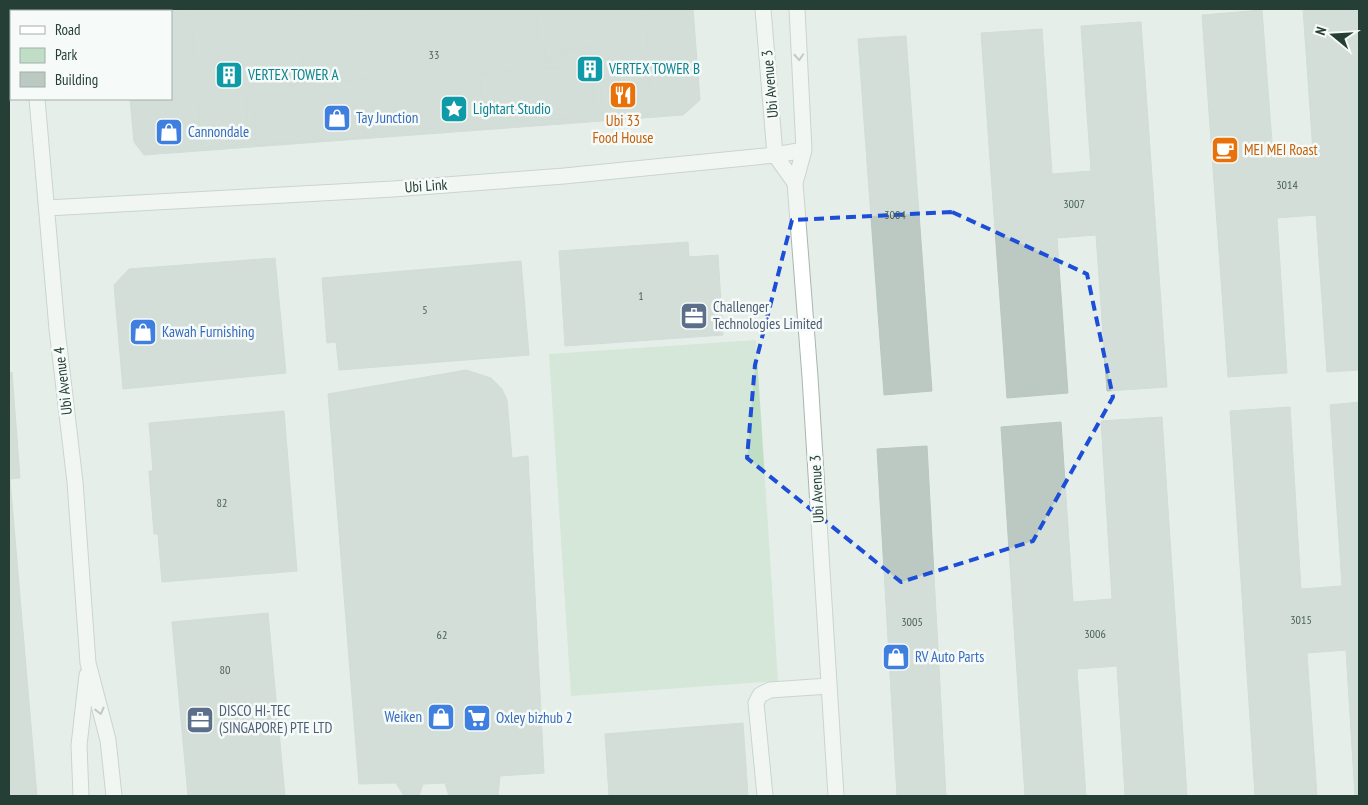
<svg xmlns="http://www.w3.org/2000/svg" width="1368" height="805" font-family="'PT Sans Narrow',sans-serif">
	<style>
		.green { fill: #c0dec6 }
		.building { fill: #bbc9c2; stroke: #b8c7c0 }
		.lines { fill: none; stroke-linecap: round; stroke-linejoin: round }
		.minor-casing { stroke: #a8b6b0; stroke-width: 17 }
		.minor { stroke: #fff; stroke-width: 15 }
		.oneway { stroke: #929f9a }
		.marked { fill: none; stroke: #1d4ed8; stroke-width: 4; stroke-dasharray: 10 6; stroke-linejoin: round }
		.labels { text-anchor: middle; stroke-width: 5; stroke-linejoin: round; paint-order: stroke }
		.number-label { font-size: 12px; fill: #4a6259 }
		.culture-label { font-size: 15px; fill: #0d838f; stroke: #f6faf8; text-anchor: start }
		.street-label { font-size: 15px; fill: #253f36; stroke: #f6faf8 }
		.shop-label { font-size: 15px; fill: #366cbe; stroke: #f6faf8; text-anchor: start }
		.food-label { font-size: 15px; fill: #c56008; stroke: #f6faf8 }
		.service-label { font-size: 15px; fill: #4e5e75; stroke: #f6faf8; text-anchor: start }
	</style>
	<rect width="100%" height="100%" fill="#e6eee9"/>
	<path class="green" d="M756,340L778,681L571,696L549,354Z"/>
	<path class="building" d="M123,9H358V10L376,9H693L700,100L683,115L144,155L134,142L130,99H171V11H123Z
		M191,9H298L303,69L262,72L263,81L287,79L288,85L370,79L374,136L256,145L253,98H246L249,144L201,148Z
		M536,9H645L652,114L603,117L600,73H592L595,116L483,124L480,73L579,66L578,56L591,55V47L560,50L561,61L546,62L545,50H539Z
		M1303,9H1359V370L1327,372L1316,215L1277,218L1287,373L1228,377L1202,15L1262,10L1273,155L1313,152Z
		M1141,22L1167,387L1107,391L1096,235L1057,238L1068,393L1007,398L981,33L1042,29L1052,174L1091,171L1081,26Z
		M906,36L932,391L884,395L858,39Z
		M688,242L689,257L718,255L723,335L565,346L559,251Z
		M275,258L286,373L123,389L114,285L129,269Z
		M521,261L529,355L339,370L336,342L327,343L322,278Z
		M466,370L491,378L502,389L507,400L512,458L528,456L544,773L500,776L498,796H449L445,783L423,784L419,796H404L396,783L359,784L328,394Z
		M12,372L20,478L10,479L37,796H9V373Z
		M1359,402V796H1355L1346,650L1307,653L1317,796H1255L1230,411L1290,407L1301,589L1342,586L1330,405Z
		M284,411L297,571L162,582L158,534H154L149,471H153L149,423Z
		M1162,417L1187,796H1125L1117,666L1077,669L1086,796H1025L1001,427L1061,422L1073,602L1112,599L1101,421Z
		M927,446L946,796H897L877,449Z
		M268,613L285,796H188L172,622Z
		M743,723L748,796H609L605,734Z"/>
	<g class="lines">
		<g class="minor-casing">
			<path id="minor" d="M29,9V11
				M763,9L775,155L795,183
				M797,9L804,150L795,183L810,377L836,796
				M37,99L57,329L75,482L88,663L108,740L114,796
				M47,208L393,189L564,176L775,155L804,150
				M81,796L79,745L87,675
				M765,796L756,703L760,695L770,690L829,686"/>
		</g>
		<use href="#minor" class="minor"/>
	</g>
	<defs><path id="oneway-chevron" d="M-2-3.5L2.5 0L-2 3.5" fill="none" stroke-width="1.6" stroke-linecap="round" stroke-linejoin="round" transform="scale(1.25)"/></defs>
	<g class="oneway">
		<use href="#oneway-chevron" transform="translate(799 57) rotate(87)"/>
		<use href="#oneway-chevron" transform="translate(100 711) rotate(76)"/>
	</g>
	<path d="M0 0H1368V805H0ZM952,212L1087,274L1113,397L1033,541L901,582L747,458L755,365L792,220Z" fill="#e6eee9" fill-opacity=".55" fill-rule="evenodd"/>
	<path class="marked" d="M952,212L1087,274L1113,397L1033,541L901,582L747,458L755,365L792,220Z"/>
	<defs>
		<g id="building-square" transform="scale(1.4375)"><rect x="-9" y="-9" width="18" height="18" rx="4" fill="#0f9aa8" stroke="#f6faf8"/><path d="M-4-6H4V6H1V3H-1V6H-4ZM-2.5-4.3h1.7v1.8h-1.7ZM.8-4.3h1.7v1.8H.8ZM-2.5-1h1.7V.8h-1.7ZM.8-1h1.7V.8H.8Z" fill="#fff"/></g>
		<g id="restaurant-square" transform="scale(1.4375)"><rect x="-9" y="-9" width="18" height="18" rx="4" fill="#e8710a" stroke="#f6faf8"/><path d="M-5-6h1v4h1v-4h1v4h1v-4h1v5L-1.5 .5V6h-2V.5L-5-1ZM5-6V6H3V1.5H1.5Q1.5-4 5-6Z" fill="#fff"/></g>
		<g id="sight-square" transform="scale(1.4375)"><rect x="-9" y="-9" width="18" height="18" rx="4" fill="#0f9aa8" stroke="#f6faf8"/><path d="M0-6L1.8-2.2L6-1.7L2.9 1.2L3.7 5.4L0 3.3L-3.7 5.4L-2.9 1.2L-6-1.7L-1.8-2.2Z" fill="#fff"/></g>
		<g id="shop-square" transform="scale(1.4375)"><rect x="-9" y="-9" width="18" height="18" rx="4" fill="#3f7fe0" stroke="#f6faf8"/><path d="M-5-2.5h2.3a2.7 3.5 0 0 1 5.4 0H5L5.5 6h-11ZM-1.5-2.5h3a1.5 2.3 0 0 0-3 0Z" fill="#fff"/></g>
		<g id="cafe-square" transform="scale(1.4375)"><rect x="-9" y="-9" width="18" height="18" rx="4" fill="#e8710a" stroke="#f6faf8"/><path d="M-5.5-4.5H6V0H3Q3 3.5 0 3.5H-2.5Q-5.5 3.5-5.5 0ZM3-3.2v2h1.7v-2ZM-6 4.5H4V6H-6Z" fill="#fff"/></g>
		<g id="office-square" transform="scale(1.4375)"><rect x="-9" y="-9" width="18" height="18" rx="4" fill="#5c6f8a" stroke="#f6faf8"/><path d="M-6-3h4V-5.5h4V-3h4V5H-6ZM-1-4.5V-3h2v-1.5ZM-6 0V1H6V0Z" fill="#fff"/></g>
		<g id="supermarket-square" transform="scale(1.4375)"><rect x="-9" y="-9" width="18" height="18" rx="4" fill="#3f7fe0" stroke="#f6faf8"/><path d="M-6-5.5h2.5l.6 2H6L4.5 2H-2.5L-4.4-4H-6ZM-1.5 3.2a1.3 1.3 0 1 0 .1 0ZM3 3.2a1.3 1.3 0 1 0 .1 0Z" fill="#fff"/></g>
	</defs>
	<g fill-rule="evenodd">
		<use href="#building-square" x="590" y="69"/>
		<use href="#building-square" x="229" y="75"/>
		<use href="#restaurant-square" x="623" y="95"/>
		<use href="#sight-square" x="454" y="109"/>
		<use href="#shop-square" x="337" y="118"/>
		<use href="#shop-square" x="169" y="132"/>
		<use href="#cafe-square" x="1225" y="150"/>
		<use href="#office-square" x="694" y="316"/>
		<use href="#shop-square" x="143" y="332"/>
		<use href="#shop-square" x="896" y="657"/>
		<use href="#shop-square" x="441" y="717"/>
		<use href="#supermarket-square" x="477" y="718"/>
		<use href="#office-square" x="200" y="720"/>
	</g>
	<g class="labels">
		<g class="number-label">
			<text x="434" y="59">33</text>
			<text x="1287" y="189">3014</text>
			<text x="1074" y="208">3007</text>
			<text x="895" y="219">3004</text>
			<text x="641" y="300">1</text>
			<text x="425" y="314">5</text>
			<text x="222" y="507">82</text>
			<text x="1301" y="624">3015</text>
			<text x="912" y="626">3005</text>
			<text x="1095" y="638">3006</text>
			<text x="442" y="639">62</text>
			<text x="225" y="674">80</text>
		</g>
		<g class="culture-label">
			<text x="609" y="74">VERTEX TOWER B</text>
			<text x="248" y="80">VERTEX TOWER A</text>
			<text x="473" y="114">Lightart Studio</text>
		</g>
		<g class="street-label">
			<text transform="translate(770 84) rotate(-95)" y="5">Ubi Avenue 3</text>
			<text transform="translate(426 186) rotate(-4)" y="5">Ubi Link</text>
			<text transform="translate(63 381) rotate(-97)" y="5">Ubi Avenue 4</text>
			<text transform="translate(817 489) rotate(-93)" y="5">Ubi Avenue 3</text>
		</g>
		<g class="shop-label">
			<text x="356" y="123">Tay Junction</text>
			<text x="188" y="137">Cannondale</text>
			<text x="162" y="337">Kawah Furnishing</text>
			<text x="915" y="662">RV Auto Parts</text>
			<text x="422" y="722" text-anchor="end">Weiken</text>
			<text x="496" y="723">Oxley bizhub 2</text>
		</g>
		<g class="food-label">
			<text x="623" y="126">Ubi 33<tspan x="623" dy="17">Food House</tspan></text>
			<text x="1244" y="155" text-anchor="start">MEI MEI Roast</text>
		</g>
		<g class="service-label">
			<text x="713" y="312">Challenger<tspan x="713" dy="17">Technologies Limited</tspan></text>
			<text x="219" y="716">DISCO HI-TEC<tspan x="219" dy="17">(SINGAPORE) PTE LTD</tspan></text>
		</g>
	</g>
	<rect width="1368" height="805" fill="none" stroke="#253f36" stroke-width="20"/>
	<rect x="10" y="10" width="162" height="90" fill="#f6faf8" stroke="#a2afaa"/>
	<rect x="20" y="26" width="25" height="8" fill="#ffffff" stroke="#a2afaa"/>
	<text x="55" y="35" font-size="15" fill="#253f36">Road</text>
	<rect x="20" y="48" width="25" height="15" fill="#c0dec6" stroke="#a2afaa"/>
	<text x="55" y="60" font-size="15" fill="#253f36">Park</text>
	<rect x="20" y="72" width="25" height="15" fill="#bbc9c2" stroke="#a2afaa"/>
	<text x="55" y="85" font-size="15" fill="#253f36">Building</text>
	<g transform="translate(1333 35) rotate(288)" stroke="#f6faf8" stroke-width="4" paint-order="stroke">
	<path d="M0-4L9 19L0 12L-9 19Z" fill="#253f36"/>
	<text y="-8" font-size="14" font-weight="bold" text-anchor="middle" fill="#253f36">N</text>
	</g>
</svg>
